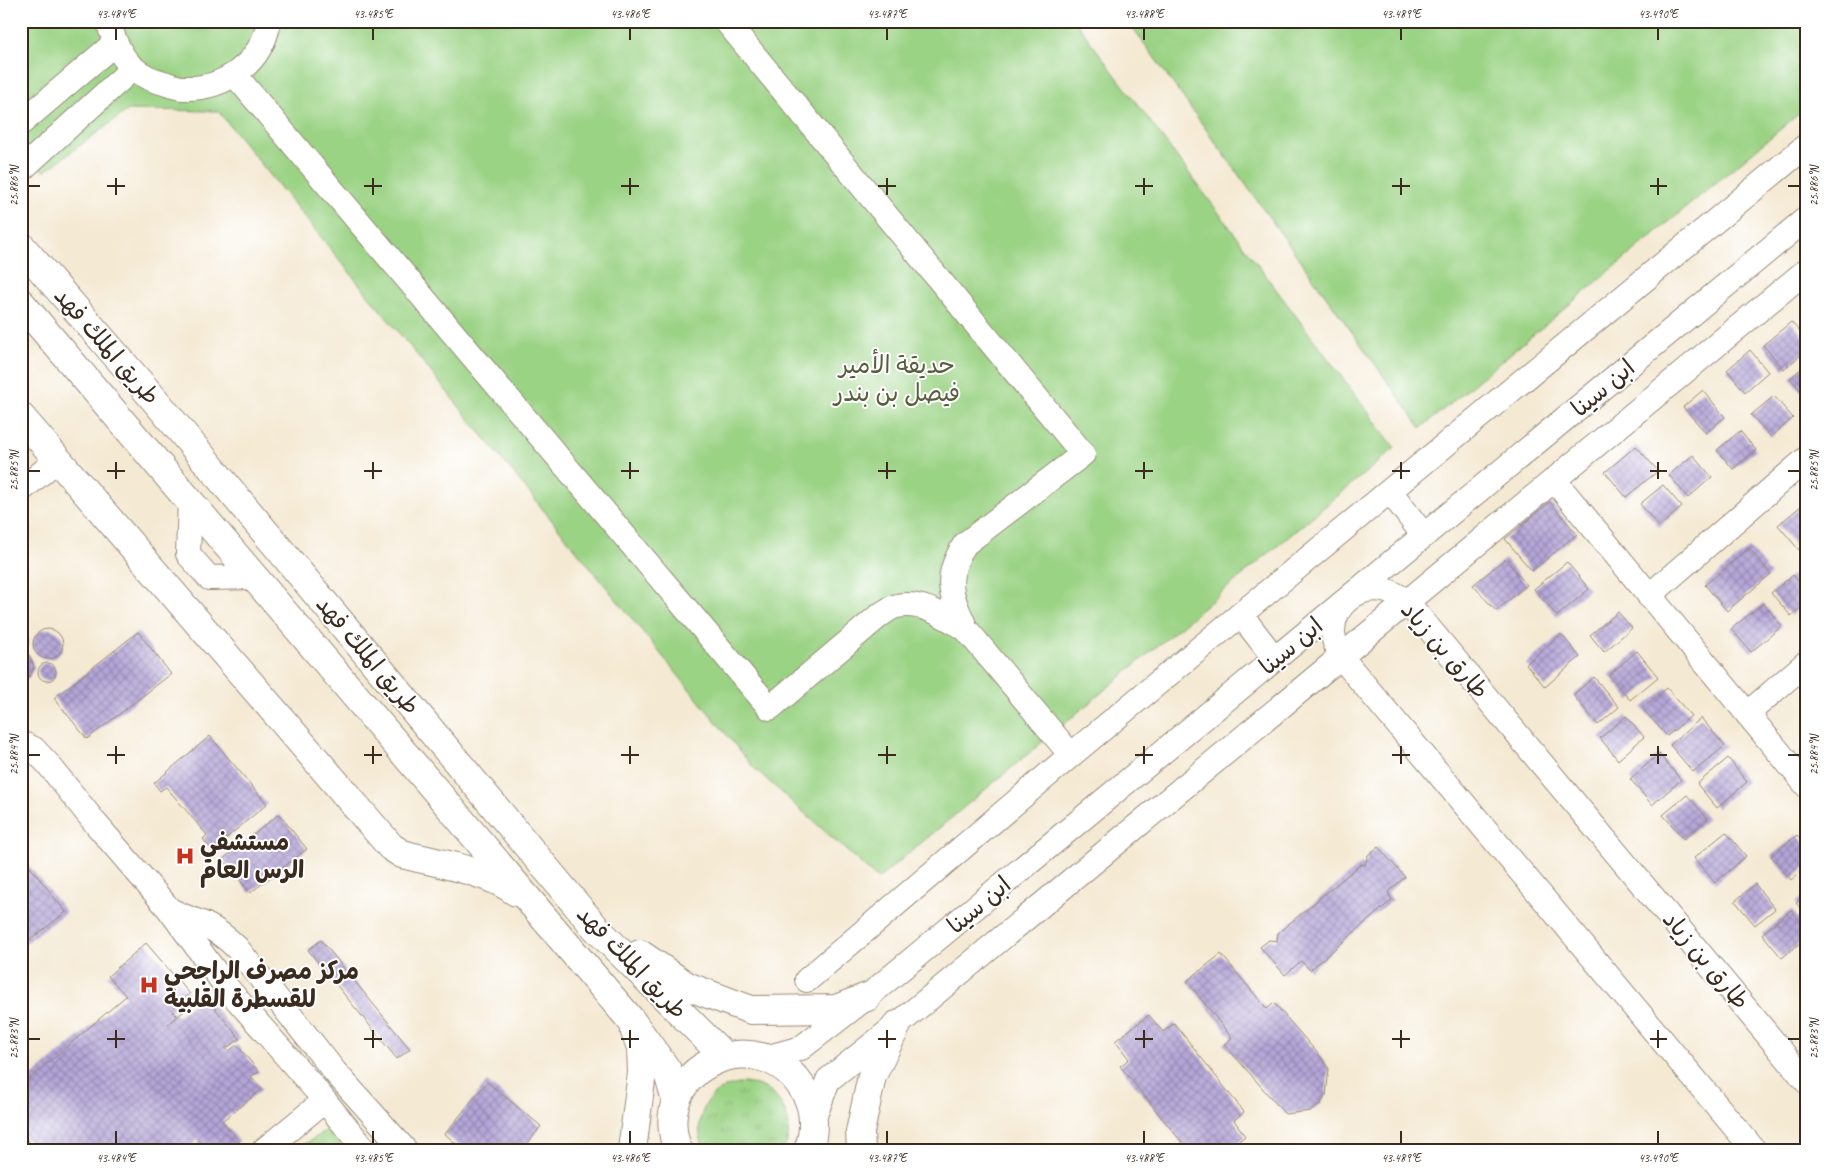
<svg xmlns="http://www.w3.org/2000/svg" width="1828" height="1171" font-family="Caveat,'Playpen Sans Arabic',sans-serif">
	<style>
		.grass { fill: url(#grass-tufts); stroke: #6b7e52 }
		.garden { fill: #9bd385; stroke: #6b7e52 }
		.building { fill: url(#building-cross-hatch) }
		.lines { fill: none; stroke-linecap: round; stroke-linejoin: round }
		.minor-casing { stroke: #988a78; stroke-width: 26 }
		.major-casing { stroke: #988a78; stroke-width: 30 }
		.minor { stroke: #fff; stroke-width: 24 }
		.major { stroke: #fff; stroke-width: 28 }
		.ticks { fill: none; stroke: #3b2a1e; stroke-width: 2 }
		.labels { text-anchor: middle; stroke-width: 4; stroke-linejoin: round; paint-order: stroke }
		.street-label { font-size: 24px; fill: #3b2a1e; stroke: #fff }
		.park-label { font-size: 24px; fill: #585d3d; stroke: #fff }
		.poi-label { font-size: 24px; font-weight: bold; fill: #3b2a1e; stroke: #fff; text-anchor: start }
		.neatline { fill: none; stroke: #3b2a1e; stroke-width: 2 }
		.ticks-label { font-size: 12px; text-anchor: middle; fill: #3b2a1e }
	</style>
	<defs>
		<pattern id="grass-tufts" width="24" height="20" patternUnits="userSpaceOnUse" patternTransform="scale(1.25)"><rect width="24" height="20" fill="#9bd385"/><path d="M3 7l-1-3M5 7V3M7 7l1-3M15 17l-1-3M17 17v-4M19 17l1-3" fill="none" stroke="#86b572"/></pattern>
		<pattern id="building-cross-hatch" width="8" height="8" patternUnits="userSpaceOnUse" patternTransform="scale(1.25)"><rect width="8" height="8" fill="#b4a5d8"/><path d="M0 0l8 8M0 8l8-8" fill="none" stroke="#9487af"/></pattern>
	</defs>
	<rect width="100%" height="100%" fill="#fff"/>
	<filter id="ink" filterUnits="userSpaceOnUse"><feTurbulence type="fractalNoise" baseFrequency=".02" numOctaves="2"/><feDisplacementMap in="SourceGraphic" scale="10" xChannelSelector="R" yChannelSelector="G"/><feConvolveMatrix kernelMatrix="1 2 1 2 8 2 1 2 1" color-interpolation-filters="sRGB"/></filter>
	<filter id="wash" filterUnits="userSpaceOnUse"><feTurbulence type="fractalNoise" baseFrequency=".0096" numOctaves="4" result="noise"/><feDisplacementMap in="SourceGraphic" scale="20" xChannelSelector="R" yChannelSelector="G"/><feGaussianBlur stdDeviation="1.12" result="paint"/><feColorMatrix in="noise" values="0 0 0 0 0 0 0 0 0 0 0 0 0 0 0 0 0 1.4 0 .05"/><feComposite in="paint" operator="in"/></filter>
	<g filter="url(#wash)">
		<rect width="100%" height="100%" fill="#f4e9d3"/>
		<path class="grass" d="M744,1083C749,1084 755,1084 760,1086C784,1096 797,1127 783,1150H705C694,1132 700,1104 717,1092C726,1086 734,1085 744,1083Z
			M329,1128L347,1150H296Z"/>
		<path class="garden" d="M21,21H1075L1395,448L878,879L753,767L218,111L128,110L44,172L21,143Z
			M1128,21H1807V107L1421,428Z"/>
		<g id="blocks">
			<path class="building" d="M1791,322L1807,340V350L1784,369L1763,345Z
				M1750,350L1768,372L1745,392L1727,370Z
				M1807,364V398L1790,378Z
				M1703,390L1725,417L1706,433L1683,407Z
				M1774,396L1793,418L1771,437L1751,415Z
				M1740,431L1756,450L1733,469L1717,450Z
				M1636,446L1658,471L1626,497L1605,472Z
				M1693,455L1712,477L1688,498L1669,475Z
				M1663,485L1682,507L1659,527L1640,504Z
				M1550,502L1577,534L1532,571L1505,539Z
				M1801,506L1807,514V544L1799,550L1778,525Z
				M1749,548L1771,574L1727,611L1705,585Z
				M1505,559L1527,585L1496,611L1473,585Z
				M1567,562L1589,589L1557,616L1534,589Z
				M1793,575L1807,591V602L1791,616L1771,593Z
				M1763,603L1782,626L1751,652L1731,629Z
				M1618,612L1632,628L1604,652L1590,635Z
				M33 644a15 15 0 1 1 30 0a15 15 0 1 1-30 0Z
				M138,632L171,674L87,739L54,698Z
				M21,633L26,635L28,641L27,646L21,650Z
				M1561,634L1580,657L1545,687L1526,664Z
				M21,651L28,654L31,658L34,668L29,677L21,681Z
				M1637,651L1658,677L1630,700L1609,675Z
				M38 672a9 9 0 1 1 18 0a9 9 0 1 1-18 0Z
				M1594,677L1619,707L1598,725L1573,695Z
				M1667,688L1691,716L1667,736L1642,708Z
				M1626,716L1644,737L1618,760L1600,738Z
				M1701,718L1725,746L1693,772L1670,745Z
				M210,736L267,804L212,850L203,839L207,835L166,787L160,791L154,783Z
				M1659,754L1681,780L1652,805L1630,779Z
				M1728,758L1747,782L1717,808L1697,784Z
				M1687,795L1708,819L1684,839L1663,815Z
				M279,814L307,849L250,893L223,859Z
				M1726,832L1746,856L1715,883L1694,858Z
				M1797,835L1807,846V866L1791,880L1771,856Z
				M1378,847L1405,877L1388,892L1392,900L1310,970L1301,961L1285,975L1260,947L1269,940L1277,941L1278,933L1361,864L1365,865L1368,855Z
				M26,862L66,912L21,947V865Z
				M1755,884L1775,909L1755,925L1735,901Z
				M1807,894V916L1796,903Z
				M1791,910L1807,929V937L1782,958L1762,934Z
				M321,940L410,1049L397,1059L308,950Z
				M146,943L190,994L171,1010L177,1016L168,1024L204,995L240,1039L225,1049L229,1051L237,1045L259,1072L251,1076L262,1089L222,1121L239,1141L229,1150H206L198,1140L187,1150H36L21,1132V1086L126,996L108,976Z
				M1221,954L1267,1009L1274,1003L1320,1056L1329,1069L1326,1095L1320,1105L1311,1111L1285,1114L1224,1044L1232,1038L1187,981Z
				M1149,1015L1163,1032L1174,1023L1244,1112L1234,1120L1245,1136L1228,1150H1188L1120,1066L1129,1059L1115,1041Z
				M487,1082L541,1126L528,1143L534,1148L533,1150H458L460,1147L445,1134Z"/>
		</g>
	</g>
	<g filter="url(#ink)">
		<use href="#blocks" fill-opacity="0" stroke="#988a78" stroke-width="1"/>
		<g class="lines">
			<g class="minor-casing">
				<path id="minor" d="M108,21C113,38 120,57 133,68C141,75 154,81 164,83C170,85 177,88 183,88C224,90 262,63 269,21
					M235,75L770,708L880,615C885,612 891,607 897,606C923,601 945,617 966,629C950,594 943,578 965,544L1083,454L726,21
					M21,123L115,43
					M21,170L133,68
					M1554,480L1807,786
					M21,490L57,460
					M1390,491L1424,536
					M190,501L188,554L209,578L254,577
					M1649,596L1807,458
					M1241,615L1275,659
					M966,629L1071,755
					M1747,714L1807,662
					M21,743L34,749L48,764L96,824L169,909L228,989L315,1089L365,1150
					M170,910C181,916 192,919 204,924C216,930 227,938 237,948L335,1072L405,1150
					M807,980L1071,755L1807,145
					M765,1058L801,1048L867,997L1807,218
					M813,1121L828,1080L897,1025L1807,270
					M264,1150L324,1101
					M1754,1150L1341,657C1337,649 1333,641 1333,631C1333,604 1360,583 1387,591C1395,593 1400,597 1407,602L1807,1082"/>
			</g>
			<g class="major-casing">
				<path id="major" d="M21,246L154,399L595,927L724,1056
					M21,303L630,1019L667,1070L676,1101
					M21,417L391,847L402,854C436,863 489,871 516,892
					M640,954L687,986L751,1010L836,1009L867,997
					M632,1150L642,1073L641,1047L635,1032
					M678,1150C646,1068 762,1014 806,1094C815,1110 815,1133 808,1150
					M861,1150L860,1132L872,1076L897,1025"/>
			</g>
			<use href="#minor" class="minor"/>
			<use href="#major" class="major"/>
		</g>
	</g>
	<path class="ticks" d="M116,28V40M373,28V40M630,28V40M887,28V40M1144,28V40M1401,28V40M1658,28V40M116,178V195M373,178V195M630,178V195M887,178V195M1144,178V195M1401,178V195M1658,178V195M28,186H40M107,186H125M364,186H382M621,186H639M878,186H896M1135,186H1153M1392,186H1410M1650,186H1667M1788,186H1800M116,462V479M373,462V479M630,462V479M887,462V479M1144,462V479M1401,462V479M1658,462V479M28,471H40M107,471H125M364,471H382M621,471H639M878,471H896M1135,471H1153M1392,471H1410M1650,471H1667M1788,471H1800M116,746V764M373,746V764M630,746V764M887,746V764M1144,746V764M1401,746V764M1658,746V764M28,755H40M107,755H125M364,755H382M621,755H639M878,755H896M1135,755H1153M1392,755H1410M1650,755H1667M1788,755H1800M116,1030V1048M373,1030V1048M630,1030V1048M887,1030V1048M1144,1030V1048M1401,1030V1048M1658,1030V1048M28,1039H40M107,1039H125M364,1039H382M621,1039H639M878,1039H896M1135,1039H1153M1392,1039H1410M1650,1039H1667M1788,1039H1800M116,1131V1144M373,1131V1144M630,1131V1144M887,1131V1144M1144,1131V1144M1401,1131V1144M1658,1131V1144"/>
	<defs>
		<g id="hospital-bare" transform="scale(1.5)"><path d="M-5-5h3v3.5h4V-5h3V5h-3V1.5h-4V5h-3Z" fill="#c8321e" stroke="#fff" stroke-width="2.5" paint-order="stroke"/></g>
	</defs>
	<g fill-rule="evenodd">
		<use href="#hospital-bare" x="185" y="856"/>
		<use href="#hospital-bare" x="149" y="985"/>
	</g>
	<g class="labels">
		<g class="street-label">
			<text transform="translate(107 346) rotate(49)" y="8">طريق الملك فهد</text>
			<text transform="translate(1603 388) rotate(-40)" y="8">ابن سينا</text>
			<text transform="translate(1291 646) rotate(-40)" y="8">ابن سينا</text>
			<text transform="translate(1445 650) rotate(49)" y="8">طارق بن زياد</text>
			<text transform="translate(368 655) rotate(50)" y="8">طريق الملك فهد</text>
			<text transform="translate(979 905) rotate(-40)" y="8">ابن سينا</text>
			<text transform="translate(1706 960) rotate(50)" y="8">طارق بن زياد</text>
			<text transform="translate(632 962) rotate(46)" y="8">طريق الملك فهد</text>
		</g>
		<g class="park-label">
			<text x="897" y="373">حديقة الأمير<tspan x="897" dy="28">فيصل بن بندر</tspan></text>
		</g>
		<g class="poi-label">
			<text x="200" y="850">مستشفي<tspan x="200" dy="28">الرس العام</tspan></text>
			<text x="164" y="979">مركز مصرف الراجحي<tspan x="164" dy="28">للقسطرة القلبية</tspan></text>
		</g>
	</g>
	<rect width="1828" height="1171" fill="none" stroke="#fff" stroke-width="55"/>
	<rect x="28" y="28" width="1772" height="1116" class="neatline"/>
	<g class="ticks-label">
		<text x="116" y="18">43.484°E</text>
		<text x="373" y="18">43.485°E</text>
		<text x="630" y="18">43.486°E</text>
		<text x="887" y="18">43.487°E</text>
		<text x="1144" y="18">43.488°E</text>
		<text x="1401" y="18">43.489°E</text>
		<text x="1658" y="18">43.490°E</text>
		<text transform="translate(14 186) rotate(-90)" y="4">25.886°N</text>
		<text transform="translate(1814 186) rotate(-90)" y="4">25.886°N</text>
		<text transform="translate(14 471) rotate(-90)" y="4">25.885°N</text>
		<text transform="translate(1814 471) rotate(-90)" y="4">25.885°N</text>
		<text transform="translate(14 755) rotate(-90)" y="4">25.884°N</text>
		<text transform="translate(1814 755) rotate(-90)" y="4">25.884°N</text>
		<text transform="translate(14 1039) rotate(-90)" y="4">25.883°N</text>
		<text transform="translate(1814 1039) rotate(-90)" y="4">25.883°N</text>
		<text x="116" y="1162">43.484°E</text>
		<text x="373" y="1162">43.485°E</text>
		<text x="630" y="1162">43.486°E</text>
		<text x="887" y="1162">43.487°E</text>
		<text x="1144" y="1162">43.488°E</text>
		<text x="1401" y="1162">43.489°E</text>
		<text x="1658" y="1162">43.490°E</text>
	</g>
</svg>
